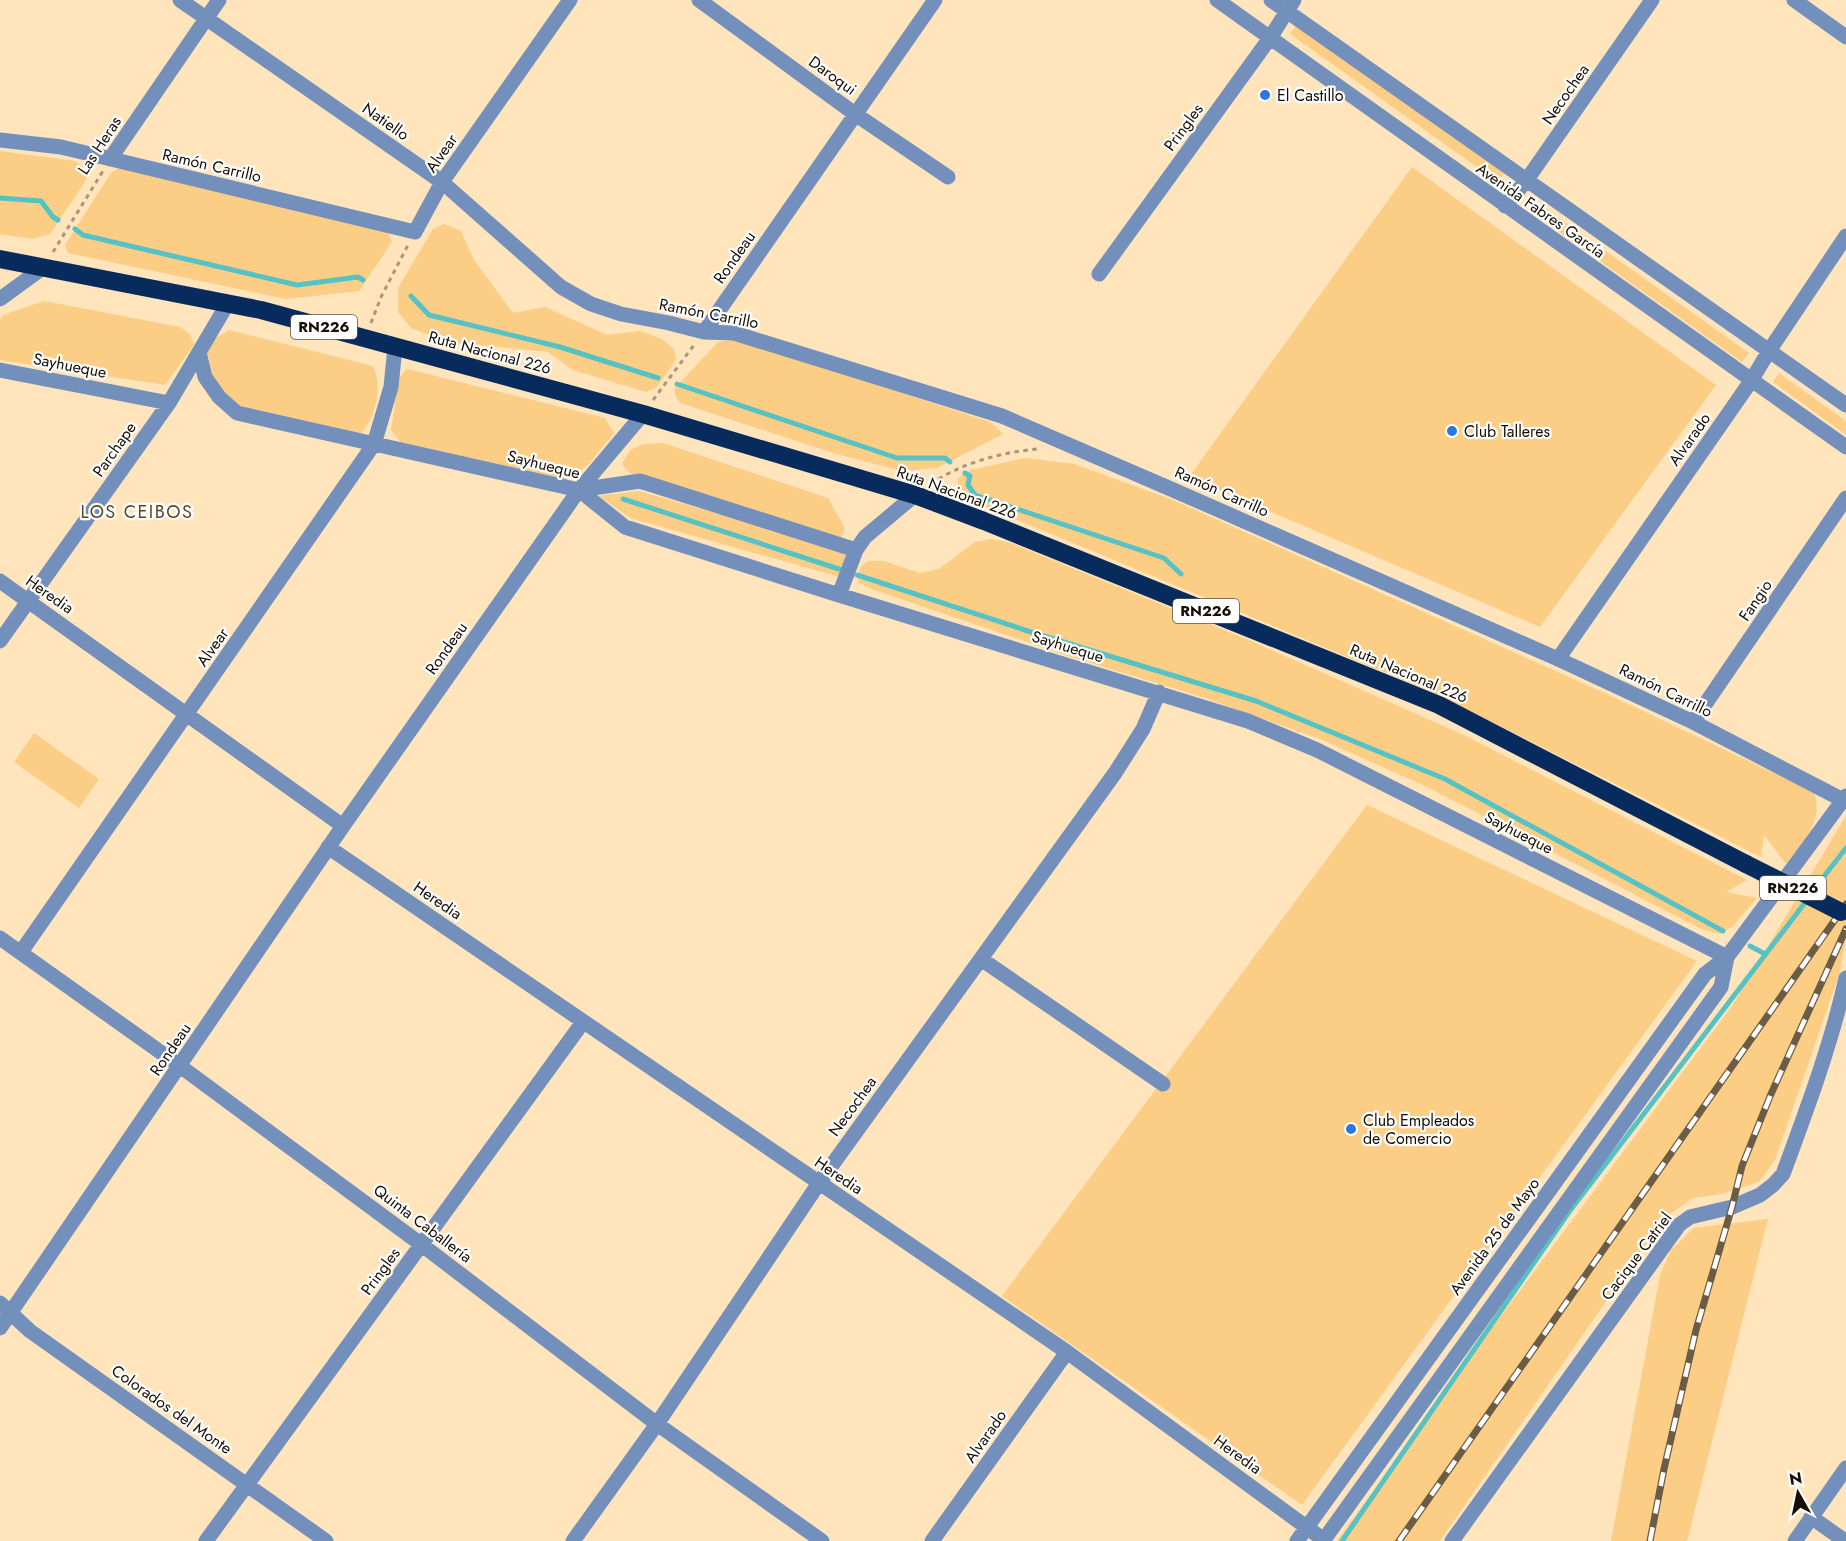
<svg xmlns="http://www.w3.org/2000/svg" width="1846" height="1541" font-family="Jost,sans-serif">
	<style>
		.green { fill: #fbcd85 }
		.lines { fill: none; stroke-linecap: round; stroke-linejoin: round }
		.stream { stroke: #56c2c5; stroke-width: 5 }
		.path { stroke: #aa9678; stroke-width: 3; stroke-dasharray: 4.5 4.5; stroke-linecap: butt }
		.minor { stroke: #7390bc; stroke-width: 15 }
		.highway { stroke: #082b5e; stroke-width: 18 }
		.rail-casing { stroke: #6b5c46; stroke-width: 7 }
		.rail { stroke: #fff; stroke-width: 4.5; stroke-dasharray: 14; stroke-linecap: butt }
		.highway-bridge { stroke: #082b5e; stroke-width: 18 }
		.poi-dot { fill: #2b76e2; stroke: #fff; stroke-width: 2 }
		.labels { text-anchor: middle; stroke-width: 4.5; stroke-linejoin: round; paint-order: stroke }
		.shield { fill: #fff; stroke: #5c564e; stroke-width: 1.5 }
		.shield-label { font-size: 15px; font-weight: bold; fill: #160e02 }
		.street-label { font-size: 16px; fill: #160e02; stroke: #fff }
		.poi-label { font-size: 16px; fill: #160e02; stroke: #fff; text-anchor: start }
		.neighbourhood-label { font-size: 18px; letter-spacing: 1.5px; fill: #5c4622; stroke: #fff }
	</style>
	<rect width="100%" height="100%" fill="#ffe4bc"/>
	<path class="green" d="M1296,25L1504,173L1498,182L1290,34Z
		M0,151L75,161L83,167L87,179L50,234L32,239L0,234Z
		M121,167L388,232L392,242L359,291L286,299L68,253L65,245L111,173Z
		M1412,167L1716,385L1540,627L1189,477Z
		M1541,205L1749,353L1742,362L1534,214Z
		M444,224L461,231L474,260L513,313L545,307L607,335L640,331L662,339L674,349L676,360L657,387L646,392L573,370L548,352L446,342L411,328L398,312V288L433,229Z
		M44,301L180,327L190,334L194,345L165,385L0,360V320L3,315Z
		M229,330L373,366C383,387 376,420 358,436L234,407L216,387L207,352L214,339Z
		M737,339L990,422L1003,434L937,468L901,471L833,453L680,403L676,397L674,389L718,342Z
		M407,369L605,418L614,433L588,465L566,481L403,446L391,430L399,378Z
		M1779,373L1846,421V435L1773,382Z
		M663,443L828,498L845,528L841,539L630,473L622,464L630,450L644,444Z
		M1025,458L1074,464L1173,500L1607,694L1814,792C1824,822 1803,842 1786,864L1764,835L1761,857L1498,725L1396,677L964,498L958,489V478L971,470Z
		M639,491L847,551L840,577L630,518L599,496Z
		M990,539L1008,542L1251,641L1464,735L1747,880L1726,892L1757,898L1732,927L1719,934L1699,928L1425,786L1320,739L1205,698L1068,656L871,589L858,582L860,567L869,561H883L920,573L939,569L975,542Z
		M34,733L99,779L79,808L14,762Z
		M1367,805L1697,961L1302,1505L1002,1296Z
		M1846,816V938L1840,972L1775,1160L1759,1182L1722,1194L1693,1198L1663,1219L1440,1541H1337L1492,1328L1732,1006Z
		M1768,1219L1687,1541H1611L1660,1275L1671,1250L1694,1228Z"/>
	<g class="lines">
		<path class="stream" d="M0,198L41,201L53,217L58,220
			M75,229L83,235L297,285L358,277L363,280
			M411,296L429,315L560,347L658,378
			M677,384L897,458H945L950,462
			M965,473L970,476L968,485L975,495L1164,558L1181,574
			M623,499L839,569
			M857,575L1031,632L1256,701L1445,779L1723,931
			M1812,892L1846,848
			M1750,946L1765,954
			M1342,1541L1569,1212L1807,900"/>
		<path class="path" d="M53,252L103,171
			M371,323L381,297L408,245
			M653,400L694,345
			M931,484C961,463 1002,452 1038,449"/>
		<path class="minor" d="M180,0L442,182L561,287L591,304L621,314L669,323L704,332L734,333L1002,416L1171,489L1558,659L1693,722L1843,800
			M699,0L855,114L948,177
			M1217,0L1846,447
			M1271,0L1846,405
			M1794,0L1846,37
			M0,140L61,147L415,232L442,182L570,0
			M110,159L219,0
			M1505,206L1526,181L1652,0
			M1099,274L1270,38L1294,0
			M0,299L44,267
			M704,332L935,0
			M199,352L205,377L219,397L237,413L579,490L625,527L839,595L1248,721L1317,750L1727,957
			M0,370L169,403
			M579,490L640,481L856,550
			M0,581L343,826
			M839,595L856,550L865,537L915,495
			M0,641L169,403L228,303
			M1558,659L1751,381L1769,351L1846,236
			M1693,722L1846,498
			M328,847L1067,1352L1324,1540
			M0,938L180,1066L422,1245L657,1424L822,1541
			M21,952L374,444L391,387L395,347
			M981,959L1163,1084
			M0,1303L30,1331L326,1541
			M0,1328L343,826L579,490L643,414
			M1811,1517L1845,1541
			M206,1541L583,1022
			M573,1541L657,1424L819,1183L1115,773L1143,729L1159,692
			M932,1541L1067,1352
			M1297,1541L1705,974L1727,957L1846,796
			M1323,1541L1721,987L1727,957
			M1452,1541L1679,1225L1690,1217L1732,1207L1760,1195L1773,1185L1783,1174C1807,1109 1831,1045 1846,978
			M1795,1541L1846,1468"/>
		<path class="highway" d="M0,259L261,310L643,414L915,495L984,521L1439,705L1746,864"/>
		<g class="rail-casing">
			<path id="rail" d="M1399,1541L1846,904
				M1650,1541L1664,1469L1696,1330L1732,1207L1742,1166L1771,1094L1846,929"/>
		</g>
		<use href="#rail" class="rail"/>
		<path class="highway-bridge" d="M1746,864L1841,912"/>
	</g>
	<g class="poi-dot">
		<circle cx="1265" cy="95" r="6"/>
		<circle cx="1452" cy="431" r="6"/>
		<circle cx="1351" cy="1129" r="6"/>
	</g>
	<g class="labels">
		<g class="shield">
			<rect x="291" y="315" width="66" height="24" rx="4.5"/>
			<rect x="1173" y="599" width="66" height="24" rx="4.5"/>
			<rect x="1760" y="876" width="66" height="24" rx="4.5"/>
		</g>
		<g class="shield-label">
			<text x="324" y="332">RN226</text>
			<text x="1206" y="616">RN226</text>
			<text x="1793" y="893">RN226</text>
		</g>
		<g class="street-label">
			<text transform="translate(833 75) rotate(36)" y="6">Daroqui</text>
			<text transform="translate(1565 94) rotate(-55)" y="6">Necochea</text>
			<text transform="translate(386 121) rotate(35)" y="6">Natiello</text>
			<text transform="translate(1183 127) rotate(-54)" y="6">Pringles</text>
			<text transform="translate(99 145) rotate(-57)" y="6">Las Heras</text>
			<text transform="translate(441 153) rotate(-55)" y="6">Alvear</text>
			<text transform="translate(212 165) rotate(13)" y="6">Ramón Carrillo</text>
			<text transform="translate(1541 210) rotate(35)" y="6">Avenida Fabres García</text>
			<text transform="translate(734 257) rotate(-55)" y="6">Rondeau</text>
			<text transform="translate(709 313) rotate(11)" y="6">Ramón Carrillo</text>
			<text transform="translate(490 352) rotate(15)" y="6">Ruta Nacional 226</text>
			<text transform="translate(70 365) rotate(11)" y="6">Sayhueque</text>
			<text transform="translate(1689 439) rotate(-55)" y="6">Alvarado</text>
			<text transform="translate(114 449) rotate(-55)" y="6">Parchape</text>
			<text transform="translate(544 464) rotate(14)" y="6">Sayhueque</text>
			<text transform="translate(1222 491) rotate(24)" y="6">Ramón Carrillo</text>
			<text transform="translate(957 492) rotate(20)" y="6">Ruta Nacional 226</text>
			<text transform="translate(50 594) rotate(35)" y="6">Heredia</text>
			<text transform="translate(1755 600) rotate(-56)" y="6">Fangio</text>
			<text transform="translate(1068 646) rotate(17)" y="6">Sayhueque</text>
			<text transform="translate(212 647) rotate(-55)" y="6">Alvear</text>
			<text transform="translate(446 648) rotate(-55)" y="6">Rondeau</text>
			<text transform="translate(1409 673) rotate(23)" y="6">Ruta Nacional 226</text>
			<text transform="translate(1666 690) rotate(26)" y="6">Ramón Carrillo</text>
			<text transform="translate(1519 832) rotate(27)" y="6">Sayhueque</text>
			<text transform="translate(438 900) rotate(34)" y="6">Heredia</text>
			<text transform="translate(170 1049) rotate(-56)" y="6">Rondeau</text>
			<text transform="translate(852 1106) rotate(-54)" y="6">Necochea</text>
			<text transform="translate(839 1175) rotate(34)" y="6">Heredia</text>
			<text transform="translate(423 1223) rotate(37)" y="6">Quinta Caballería</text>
			<text transform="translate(1494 1236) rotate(-54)" y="6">Avenida 25 de Mayo</text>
			<text transform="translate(1636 1256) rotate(-53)" y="6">Cacique Catriel</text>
			<text transform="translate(380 1271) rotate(-54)" y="6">Pringles</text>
			<text transform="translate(172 1409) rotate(35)" y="6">Colorados del Monte</text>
			<text transform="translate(985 1436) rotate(-55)" y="6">Alvarado</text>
			<text transform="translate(1238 1454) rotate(36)" y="6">Heredia</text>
		</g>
		<g class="poi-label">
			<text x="1277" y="101">El Castillo</text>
			<text x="1464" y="437">Club Talleres</text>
			<text x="1363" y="1126">Club Empleados<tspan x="1363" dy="18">de Comercio</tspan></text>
		</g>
		<g class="neighbourhood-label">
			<text x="137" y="518">LOS CEIBOS</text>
		</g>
	</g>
	<g transform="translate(1798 1493) rotate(351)" stroke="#ffffff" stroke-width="4.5" paint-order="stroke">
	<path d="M0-4.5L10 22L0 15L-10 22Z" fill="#160e02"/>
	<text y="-9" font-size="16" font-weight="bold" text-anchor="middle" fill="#160e02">N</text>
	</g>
</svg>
